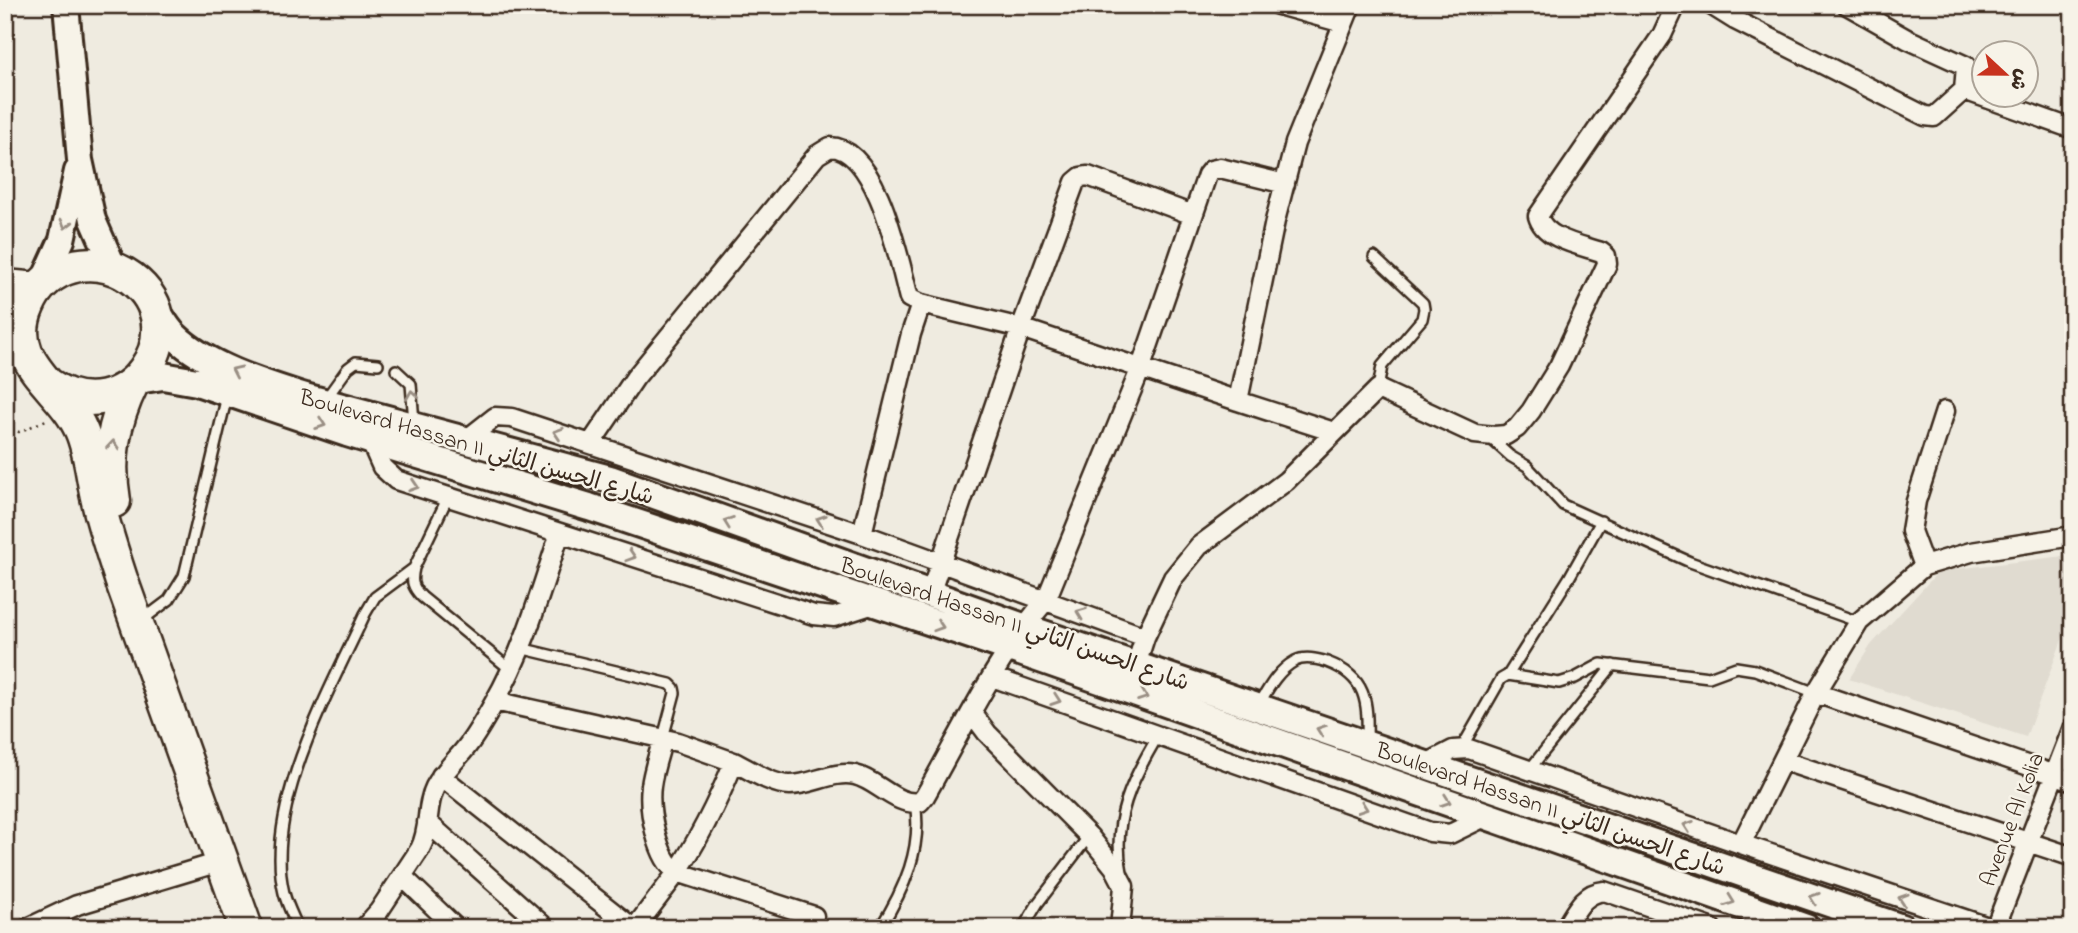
<svg xmlns="http://www.w3.org/2000/svg" width="2078" height="933" font-family="'Indie Flower','Playpen Sans Arabic',sans-serif">
	<style>
		.built { fill: #e0dbd0 }
		.lines { fill: none; stroke-linecap: round; stroke-linejoin: round }
		.lane-casing { stroke: #3b2a1e; stroke-width: 14 }
		.street-casing { stroke: #3b2a1e; stroke-width: 23 }
		.secondary-casing { stroke: #3b2a1e; stroke-width: 30 }
		.primary-casing { stroke: #3b2a1e; stroke-width: 32 }
		.highway-casing { stroke: #3b2a1e; stroke-width: 37 }
		.path { stroke: #3b2a1e; stroke-width: 2.5; stroke-dasharray: 2 5; stroke-linecap: butt }
		.lane { stroke: #f7f3e8; stroke-width: 9 }
		.street { stroke: #f7f3e8; stroke-width: 18 }
		.secondary { stroke: #f7f3e8; stroke-width: 24 }
		.primary { stroke: #f7f3e8; stroke-width: 26 }
		.highway { stroke: #f7f3e8; stroke-width: 32 }
		.oneway { stroke: #998e83 }
		.labels { text-anchor: middle; stroke-width: 5; stroke-linejoin: round; paint-order: stroke }
		.street-label { font-size: 23px; fill: #3b2a1e; stroke: #f7f3e8 }
	</style>
	<rect width="100%" height="100%" fill="#efebe0"/>
	<filter id="ink" filterUnits="userSpaceOnUse"><feTurbulence type="fractalNoise" baseFrequency=".0143" numOctaves="2"/><feDisplacementMap in="SourceGraphic" scale="14" xChannelSelector="R" yChannelSelector="G"/><feConvolveMatrix kernelMatrix="1 2 1 2 8 2 1 2 1" color-interpolation-filters="sRGB"/></filter>
	<g filter="url(#ink)">
		<path class="built" d="M2073,555V610L2026,737L1849,679L1871,645L1939,571Z"/>
		<g class="lines">
			<g class="lane-casing">
				<path id="lane" d="M1374,257L1423,303L1424,309L1422,319L1382,366L1378,389
					M396,370L411,384L414,422
					M325,400L348,368L356,362L378,364
					M1490,438L1510,456L1527,466L1563,505L1690,562L1859,622
					M448,497L414,568C411,581 412,587 422,597L510,669
					M149,615L169,600L184,576L227,396
					M520,648L670,684L674,688L675,693L663,738
					M1508,675L1569,578L1601,521
					M1258,706C1268,689 1277,671 1295,661C1305,656 1317,659 1327,662C1367,677 1368,702 1367,740
					M1461,749L1501,679L1508,675L1559,683L1575,678L1601,664L1709,677L1736,667L1755,670L1816,693
					M1529,770L1613,665
					M1122,872C1111,821 1132,779 1158,736
					M298,928C293,916 287,905 284,893C263,808 330,690 365,614L375,597L414,568
					M880,928C904,890 923,848 915,803
					M1023,928L1038,903L1089,836"/>
			</g>
			<g class="street-casing">
				<path id="street" d="M1278,5L1343,23
					M1711,5L1735,20L1925,116L1934,117L1964,90L1966,66L1907,39L1847,5
					M1964,90L2073,129
					M1238,401L1334,432
					M467,439L495,417L512,418L862,534L1145,637
					M370,440L382,467L396,480L814,615L834,617L874,604
					M591,443L635,378L817,155L830,147C878,148 899,261 909,298L921,304
					M862,534L911,334L921,304L1021,328L1238,401L1275,221L1295,143L1351,5
					M1924,566L1911,531L1916,501L1945,411
					M930,594L1021,328L1075,182L1081,177L1088,176L1193,215
					M1136,665L1145,637L1173,578L1199,546L1286,481L1378,389L1475,434L1494,436L1506,435L1517,428L1531,411L1559,366L1607,264L1606,256L1601,252C1580,245 1544,239 1538,216L1662,35L1676,5
					M992,677L1430,832L1450,834L1489,815
					M1816,693L2073,781
					M495,701L678,742L734,762
					M972,713L987,733L1089,836L1114,867L1124,886L1120,928
					M663,738C659,754 653,770 651,786C648,809 657,859 677,872L814,916
					M1784,761L2073,857
					M1424,765L1453,750L1469,749L1741,844L1991,928
					M441,776L633,928
					M427,822L546,928
					M1741,844L1816,693L1859,622L1924,566L1971,552L2073,536
					M403,877L456,928
					M28,928L77,905L223,861
					M364,928L379,911L420,849C431,829 425,807 435,787C443,771 458,759 468,745C478,732 486,717 494,703C524,651 541,590 560,533
					M635,928C648,910 662,893 675,875C699,840 718,801 734,762C750,770 772,785 790,785C812,785 834,770 855,775C877,780 897,807 920,802L925,796C963,729 996,658 1046,600L1140,370L1207,175L1211,170L1220,168L1285,184
					M1565,928C1576,911 1583,893 1604,891L1711,928
					M1995,928L2073,727"/>
			</g>
			<g class="secondary-casing">
				<path id="secondary" d="M66,5L80,160L93,220L114,268
					M42,284L62,240L77,171"/>
			</g>
			<g class="primary-casing">
				<path id="primary" d="M153,305C160,315 166,328 175,336C207,367 264,384 305,397L610,479L1023,627L1902,928
					M138,380L163,376L197,382L347,433L589,507L1009,648L1806,928"/>
			</g>
			<g class="highway-casing">
				<path id="highway" d="M5,286L38,289
					M49,385C125,437 200,329 131,278C112,264 87,260 65,269C48,276 35,289 28,306C3,362 62,386 81,430C90,450 92,475 97,497C103,525 112,551 121,579L246,928
					M114,501C107,458 113,423 132,384"/>
			</g>
			<path class="path" d="M5,426L19,432L46,420"/>
			<use href="#lane" class="lane"/>
			<use href="#street" class="street"/>
			<use href="#secondary" class="secondary"/>
			<use href="#primary" class="primary"/>
			<use href="#highway" class="highway"/>
		</g>
		<defs><path id="oneway-chevron" d="M-2-3.5L2.5 0L-2 3.5" fill="none" stroke-width="1.6" stroke-linecap="round" stroke-linejoin="round" transform="scale(1.75)"/></defs>
		<g class="oneway">
			<use href="#oneway-chevron" transform="translate(66 224) rotate(104)"/>
			<use href="#oneway-chevron" transform="translate(236 371) rotate(-155)"/>
			<use href="#oneway-chevron" transform="translate(412 395) rotate(-98)"/>
			<use href="#oneway-chevron" transform="translate(321 424) rotate(19)"/>
			<use href="#oneway-chevron" transform="translate(558 433) rotate(-162)"/>
			<use href="#oneway-chevron" transform="translate(113 445) rotate(-85)"/>
			<use href="#oneway-chevron" transform="translate(414 486) rotate(18)"/>
			<use href="#oneway-chevron" transform="translate(821 520) rotate(-161)"/>
			<use href="#oneway-chevron" transform="translate(728 522) rotate(-160)"/>
			<use href="#oneway-chevron" transform="translate(631 556) rotate(18)"/>
			<use href="#oneway-chevron" transform="translate(1081 613) rotate(-159)"/>
			<use href="#oneway-chevron" transform="translate(939 626) rotate(18)"/>
			<use href="#oneway-chevron" transform="translate(1143 696) rotate(20)"/>
			<use href="#oneway-chevron" transform="translate(1056 700) rotate(19)"/>
			<use href="#oneway-chevron" transform="translate(1321 730) rotate(-161)"/>
			<use href="#oneway-chevron" transform="translate(1446 801) rotate(19)"/>
			<use href="#oneway-chevron" transform="translate(1363 808) rotate(20)"/>
			<use href="#oneway-chevron" transform="translate(1688 826) rotate(-161)"/>
			<use href="#oneway-chevron" transform="translate(1814 898) rotate(-161)"/>
			<use href="#oneway-chevron" transform="translate(1903 899) rotate(-162)"/>
			<use href="#oneway-chevron" transform="translate(1730 901) rotate(20)"/>
		</g>
	</g>
	<g class="labels">
		<g class="street-label">
			<text transform="translate(477 446) rotate(16)" y="8">Boulevard Hassan II شارع الحسن الثاني</text>
			<text transform="translate(1015 623) rotate(19)" y="8">Boulevard Hassan II شارع الحسن الثاني</text>
			<text transform="translate(1551 808) rotate(19)" y="8">Boulevard Hassan II شارع الحسن الثاني</text>
			<text transform="translate(2011 819) rotate(-69)" y="8">Avenue Al Kolia</text>
		</g>
	</g>
	<rect width="2078" height="933" fill="none" stroke="#f7f3e8" stroke-width="28"/>
	<rect x="14" y="14" width="2050" height="905" fill="none" stroke="#3b2a1e" stroke-width="2.5" filter="url(#ink)"/>
	<g transform="translate(2005 74) rotate(112)"><circle r="33" fill="#f7f3e8" stroke="#aca397" stroke-width="2"/>
	<path d="M0-5L12 26L0 18L-12 26Z" fill="#c8321e"/>
	<text y="-10" font-size="19" font-weight="bold" text-anchor="middle" fill="#3b2a1e">ش</text>
	</g>
</svg>
